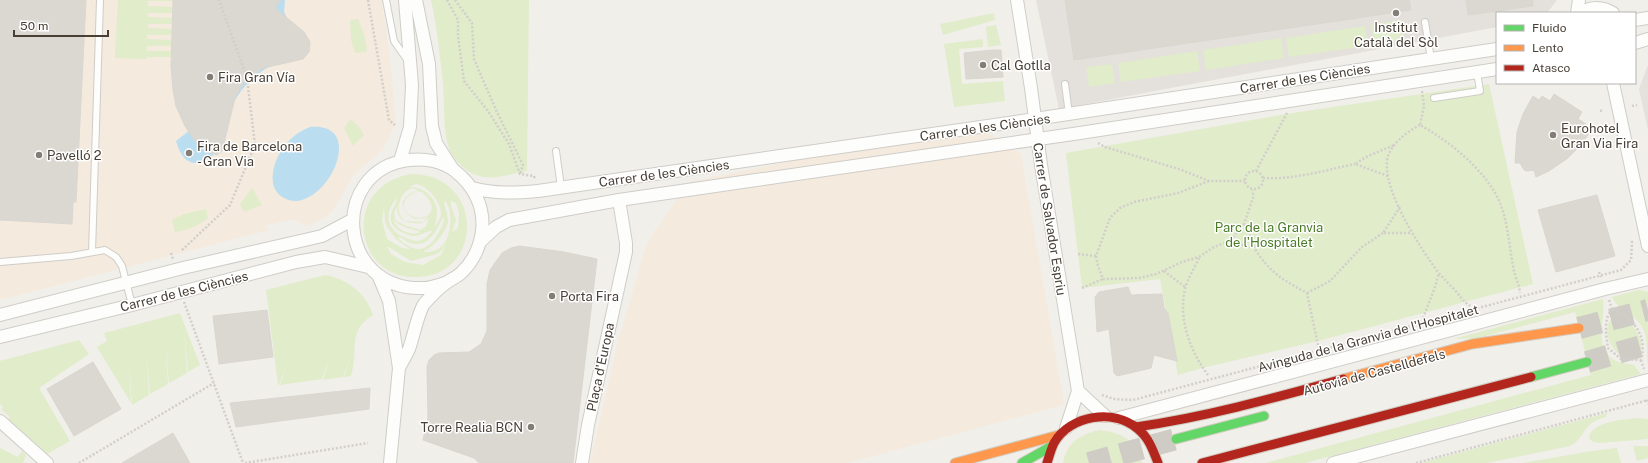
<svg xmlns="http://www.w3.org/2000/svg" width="1648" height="463" font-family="'Public Sans',sans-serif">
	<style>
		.commercial { fill: #f4eadd }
		.industrial { fill: #e4e0db }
		.green { fill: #e0ecca; fill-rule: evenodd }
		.water { fill: #baddf0 }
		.building { fill: #dbd8d2; stroke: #d9d6d0 }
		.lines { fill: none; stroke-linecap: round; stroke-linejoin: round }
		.highway-tunnel { stroke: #cfccc6; stroke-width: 22; stroke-dasharray: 22 11; stroke-linecap: butt }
		.lane-casing { stroke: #cfcdc8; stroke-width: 8 }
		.street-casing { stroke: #cfcdc8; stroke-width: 14 }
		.fast-casing { stroke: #d1ccc1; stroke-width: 11 }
		.slow-casing { stroke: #d1ccc1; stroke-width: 11 }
		.jam-casing { stroke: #d1ccc1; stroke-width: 11 }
		.path { stroke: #d2cecb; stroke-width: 2.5; stroke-dasharray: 2 2; stroke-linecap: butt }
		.lane { stroke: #fdfdfc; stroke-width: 6 }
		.street { stroke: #fdfdfc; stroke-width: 12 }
		.fast { stroke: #63d668; stroke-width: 9 }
		.slow { stroke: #ff974d; stroke-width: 9 }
		.jam { stroke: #b3261e; stroke-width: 9 }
		.poi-dot { fill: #837d75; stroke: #fff; stroke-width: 1.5 }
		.labels { text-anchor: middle; stroke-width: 3; stroke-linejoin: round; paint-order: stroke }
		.poi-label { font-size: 13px; fill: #484036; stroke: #fff; text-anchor: start }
		.street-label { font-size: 13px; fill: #484036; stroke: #fff }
		.park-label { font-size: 13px; fill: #4b7b27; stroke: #fff }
	</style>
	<rect width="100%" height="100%" fill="#f1efea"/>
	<path class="commercial" d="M0,0H381L386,27L395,107V125L383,149L359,170L353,176L335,207L329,214L317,222L306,226L294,219L264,226L269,230L0,300Z
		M985,131L1021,154L1064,405L847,463H590L617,346L645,249L654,232L689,182L807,158Z"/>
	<path class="industrial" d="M1036,0H1557L1547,13H1497V27L1059,109Z
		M1648,65V130L1639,89Z"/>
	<path class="green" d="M118,0H173V1H148V6L172,7V13H147L148,17L172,18V24H148L147,28L172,29L171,35H147V39L171,40V46H147V51H171V57H147L146,59L115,58Z
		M431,0H529L527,171C511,174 492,181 476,175C465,171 455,161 450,151C442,131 445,105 443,84C440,56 437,27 431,0Z
		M994,13L995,20L943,35L940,24Z
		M358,19L365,37L367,51L355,53L351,40L350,20Z
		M1401,20L1404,40L1374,45L1371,25Z
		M996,25L1001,45L988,47L986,27Z
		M1365,26L1368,46L1289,57L1286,38Z
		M1281,38L1284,58L1206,70L1203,50Z
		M983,39V47L959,49L962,84L1003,81L1005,101L954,107L944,44Z
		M1197,51L1200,71L1121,82L1118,63Z
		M1112,64L1115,83L1089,87L1086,67Z
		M1489,84L1533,284L1318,341L1202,368L1178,375L1160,279L1082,288L1066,153L1286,114Z
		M351,119L360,128L364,135L353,146L344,128Z
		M411,174C485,174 484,275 418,277C353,280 341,186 411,174ZM416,184C428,186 440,201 441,213C441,218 437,223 434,228C435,224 437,219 437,215C438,199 424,186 409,187ZM412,188L418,190C385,201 413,229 429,215L423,222L406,221C393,214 399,192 412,188ZM416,191L422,192C449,216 412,227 403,208L406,198ZM397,198C397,203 392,209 391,215C388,227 404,235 414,236C420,236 426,231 432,231C423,242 418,243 406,238C386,230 383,214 397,198ZM445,201C454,210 451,237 442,246C437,251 430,252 424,252V251C433,248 446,232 448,222C448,216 446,209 444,203ZM451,201L456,203L459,213L458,228L452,232L456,220L451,206ZM398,204C394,221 409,224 422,223L429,218L426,226L421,230L407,226L396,221L394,214ZM384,207L385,221L387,227L396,239L410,249L402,248L387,239L382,220ZM443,217C445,221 443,225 440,230C429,251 417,256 398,238L400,237C405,240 409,244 415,244C429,246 438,228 443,217ZM393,219C398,227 411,228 420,232C410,237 395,229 393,219ZM446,243L441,255L423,265L405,262L391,254L387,246L411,261L437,254L441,251Z
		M252,188L262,205L244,212L240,204Z
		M206,209L208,218C198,226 188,230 175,232L172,220L184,214Z
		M325,275C347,279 366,293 373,315C347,330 359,351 351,376L344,377L351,356L343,377L323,380L330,358L322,379L301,382L308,361L301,382L280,385L287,364L279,385H278L266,290Z
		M1639,290L1648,292V365C1646,353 1648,342 1644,331C1637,313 1619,313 1612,297Z
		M1603,299C1606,319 1592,349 1616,361C1622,364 1628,363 1634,365L1641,374L1305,463H1265L1591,375L1575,312L1478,338L1453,339Z
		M180,313L200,365L188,372L184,328L187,373L169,383L165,339L168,384L150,394L146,350L149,395L132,405L129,361L131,403L97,347L107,341L104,333Z
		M1616,316C1630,316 1648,342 1639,354C1636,356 1633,357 1630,357C1610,358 1598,324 1616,316Z
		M79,340L89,354L39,388L70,441L47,454L8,419L10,417L1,409L3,407L0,404V361Z
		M1607,413L1606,417C1581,423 1587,437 1570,446L1487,463H1421Z
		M1637,418L1648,419V439L1600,443L1593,442L1589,438C1591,421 1623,420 1637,418Z
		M1099,430C1120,432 1138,440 1142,463H1063C1067,442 1080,435 1099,430Z
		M1633,446H1648V458L1637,461Z
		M0,448L18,457L22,451L26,455L23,463H0Z
		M1617,448L1621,463H1523L1592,451Z"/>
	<path class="water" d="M265,0H285L284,12L290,23C287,31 280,57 276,63C274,66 268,67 265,69C254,76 244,86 237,97C225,115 223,168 194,163C183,161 179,151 176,141L194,127Z
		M310,127C361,122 336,190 302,200C296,202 289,201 284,198C263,187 275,155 288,142C294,135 302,130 310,127Z"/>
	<path class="building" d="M0,0H86L76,202H73L72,224L0,220Z
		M173,0H281L275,8L304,32L310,42L309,52L303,59L263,68L245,80L235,98L222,151L217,155L205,151L194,140L185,126L176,106L173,90L171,65Z
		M1065,0H1409L1411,10L1074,60Z
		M1466,0H1533V6L1468,15Z
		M992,50H1001L1003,77L966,79L964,53Z
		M1554,94L1582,112L1578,119L1586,124L1583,128L1590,132L1581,145L1568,158L1549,171L1536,177L1534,170L1527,171L1524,170L1520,163H1515L1517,132L1523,114L1533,96L1539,100L1542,96L1550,101Z
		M1597,195L1615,256L1556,272L1538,210Z
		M519,246L564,252L597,259L573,463H479L474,458L423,440L428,418L427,367L429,360L434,355L439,353L469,352L481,344L487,331V284L490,270L502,253L511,248Z
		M1128,287L1131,295L1162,294L1164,308L1168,313L1177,361L1154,355L1151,368L1117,376L1114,373L1109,329L1097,332L1095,297L1099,292Z
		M267,310L273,357L219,364L213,316Z
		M93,362L121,409L74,436L47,389Z
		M370,388L369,409L236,427L230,403Z
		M173,433L190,463H122Z"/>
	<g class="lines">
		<path class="highway-tunnel" d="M1579,328L1648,310
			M1587,362L1648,344
			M1089,463L1176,439"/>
		<g class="lane-casing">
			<path id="lane" d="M386,0L394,41L408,61
				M1425,22L1431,59
				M1065,84L1069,114
				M1434,98L1480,91L1477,72
				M556,151L561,187
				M92,252L100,0
				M0,262L71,256L105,250L116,257L122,266L132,305"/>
		</g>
		<g class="street-casing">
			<path id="street" d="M416,0L429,64L432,126L435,138L436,143L452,168
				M1017,0L1031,88L1041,165L1078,391L1066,428
				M1577,13L1579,0
				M1580,13C1592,6 1602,6 1613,13
				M1635,20L1648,18
				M1635,43L1648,39
				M1613,83L1648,246
				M400,161L410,127L412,85L405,0
				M472,188C495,194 515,193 538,191L1035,119L1497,49
				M481,241L496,227L509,220L619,200L1080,133L1497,69
				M379,277L389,301L399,368L390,463
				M0,315L183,268L322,236L352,220
				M0,337L132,305L296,262L325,257L368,267
				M399,368C402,362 406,356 409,349C413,338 418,313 424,304C430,297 439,288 446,283C451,279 457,277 461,273C473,262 480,246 482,231C485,206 473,185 455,171C442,161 424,158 409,160C328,170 337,292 424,288C431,288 438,285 445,283
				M1078,391L1105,416
				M1119,418L1605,289L1648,279
				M0,421L47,463
				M582,463L588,425L626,252V243L619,200
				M1333,463L1648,380"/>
		</g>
		<g class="fast-casing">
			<path id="fast" d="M1531,377L1587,362
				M1176,439L1264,416
				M1022,463L1052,446"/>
		</g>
		<g class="slow-casing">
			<path id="slow" d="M1343,379L1472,344L1579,328
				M955,463L1059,435"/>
		</g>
		<g class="jam-casing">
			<path id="jam" d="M1136,427C1206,417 1274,398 1343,379
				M1047,463C1049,457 1051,449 1054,443C1070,415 1114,408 1138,429C1149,438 1153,450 1158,463
				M1202,463L1531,377"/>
		</g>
		<path class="path" d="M368,0L389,120L395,125
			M447,0L458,20V36L464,81L488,111L509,144L520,174L534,176L535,180
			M455,0L472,23L474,59L496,110L523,165L520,174
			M1422,91L1424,106L1420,125C1449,141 1487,171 1500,203C1508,223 1509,245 1513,266C1514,275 1519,283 1520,293
			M1632,106L1637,105
			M1600,111L1604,110
			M1420,125C1407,132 1393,142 1388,156C1379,186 1421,249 1438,272C1443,278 1448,283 1453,288C1459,295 1463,301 1470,306
			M1098,143L1105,147L1179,169L1209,181H1245
			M1245 180a9 9 0 1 1 18 0a9 9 0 1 1-18 0Z
			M1256,171L1287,113
			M1388,176L1355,164L1366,157L1394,145
			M1263,178C1293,180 1326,170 1355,164
			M1209,181L1178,193L1134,202L1120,208L1110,218L1096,256L1098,266L1103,279L1139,278L1156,274L1182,262L1199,257L1214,247L1230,241L1244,224L1253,198V190
			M1400,207L1383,233H1412
			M1244,224C1250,231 1250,241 1255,249C1270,273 1283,280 1307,293L1318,345
			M1230,241L1253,248
			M182,250L230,205L255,145L247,78L219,0
			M171,253L173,259
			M1078,254L1096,256
			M1199,258C1195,267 1187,280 1185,289C1178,319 1190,351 1208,375
			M1164,271L1185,287
			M1599,272L1601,277
			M1082,288L1103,279
			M1307,293L1330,281L1362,247L1383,233
			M1609,300L1612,309
			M184,302L243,463
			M1612,309C1603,320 1606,335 1608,348L1621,359L1641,360
			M1612,309C1633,318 1648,335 1641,360
			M1423,318L1435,287L1439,273
			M1641,360L1644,369
			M1102,395L1114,399L1133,400L1621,270L1631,260L1632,242L1635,241
			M1646,400L1648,404
			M79,463L214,383
			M245,463L368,443
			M1416,463L1648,400"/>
		<use href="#lane" class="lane"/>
		<use href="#street" class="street"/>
		<use href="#fast" class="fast"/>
		<use href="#slow" class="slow"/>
		<use href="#jam" class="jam"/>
	</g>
	<g class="poi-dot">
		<circle cx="1396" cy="13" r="4"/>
		<circle cx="983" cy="65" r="4"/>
		<circle cx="210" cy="77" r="4"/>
		<circle cx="1553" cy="135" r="4"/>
		<circle cx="189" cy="153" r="4"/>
		<circle cx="39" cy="155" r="4"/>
		<circle cx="552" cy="296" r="4"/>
		<circle cx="531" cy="427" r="4"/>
	</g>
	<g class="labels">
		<g class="poi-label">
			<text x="1396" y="32" text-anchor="middle">Institut<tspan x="1396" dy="15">Català del Sòl</tspan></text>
			<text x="991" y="70">Cal Gotlla</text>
			<text x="218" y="82">Fira Gran Vía</text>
			<text x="1561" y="133">Eurohotel<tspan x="1561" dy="15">Gran Via Fira</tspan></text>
			<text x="197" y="151">Fira de Barcelona<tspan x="197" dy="15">- Gran Via</tspan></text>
			<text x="47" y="160">Pavelló 2</text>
			<text x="560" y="301">Porta Fira</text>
			<text x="523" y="432" text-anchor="end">Torre Realia BCN</text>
		</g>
		<g class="street-label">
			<text transform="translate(1305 78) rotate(-9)" y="5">Carrer de les Ciències</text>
			<text transform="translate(985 127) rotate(-8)" y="5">Carrer de les Ciències</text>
			<text transform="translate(664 173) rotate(-8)" y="5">Carrer de les Ciències</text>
			<text transform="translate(1050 219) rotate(81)" y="5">Carrer de Salvador Espriu</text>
			<text transform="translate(184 291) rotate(-14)" y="5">Carrer de les Ciències</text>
			<text transform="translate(1368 338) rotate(-15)" y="5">Avinguda de la Granvia de l'Hospitalet</text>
			<text transform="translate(600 367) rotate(-78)" y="5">Plaça d'Europa</text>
			<text transform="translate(1374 372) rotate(-15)" y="5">Autovia de Castelldefels</text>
		</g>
		<g class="park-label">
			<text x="1269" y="232">Parc de la Granvia<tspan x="1269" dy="15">de l'Hospitalet</tspan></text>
		</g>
	</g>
	<rect x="1496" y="12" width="140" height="72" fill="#ffffff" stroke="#b6b3af"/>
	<rect x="1504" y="25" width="20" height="6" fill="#63d668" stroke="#b6b3af"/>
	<text x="1532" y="32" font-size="12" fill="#484036">Fluido</text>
	<rect x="1504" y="45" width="20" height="6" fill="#ff974d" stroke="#b6b3af"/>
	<text x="1532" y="52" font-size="12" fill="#484036">Lento</text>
	<rect x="1504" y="65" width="20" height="6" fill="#b3261e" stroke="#b6b3af"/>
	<text x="1532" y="72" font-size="12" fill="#484036">Atasco</text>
	<path d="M14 30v6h94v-6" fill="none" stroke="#484036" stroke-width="2"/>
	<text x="20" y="30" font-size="12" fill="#484036" stroke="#ffffff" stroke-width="3" paint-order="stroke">50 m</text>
</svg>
